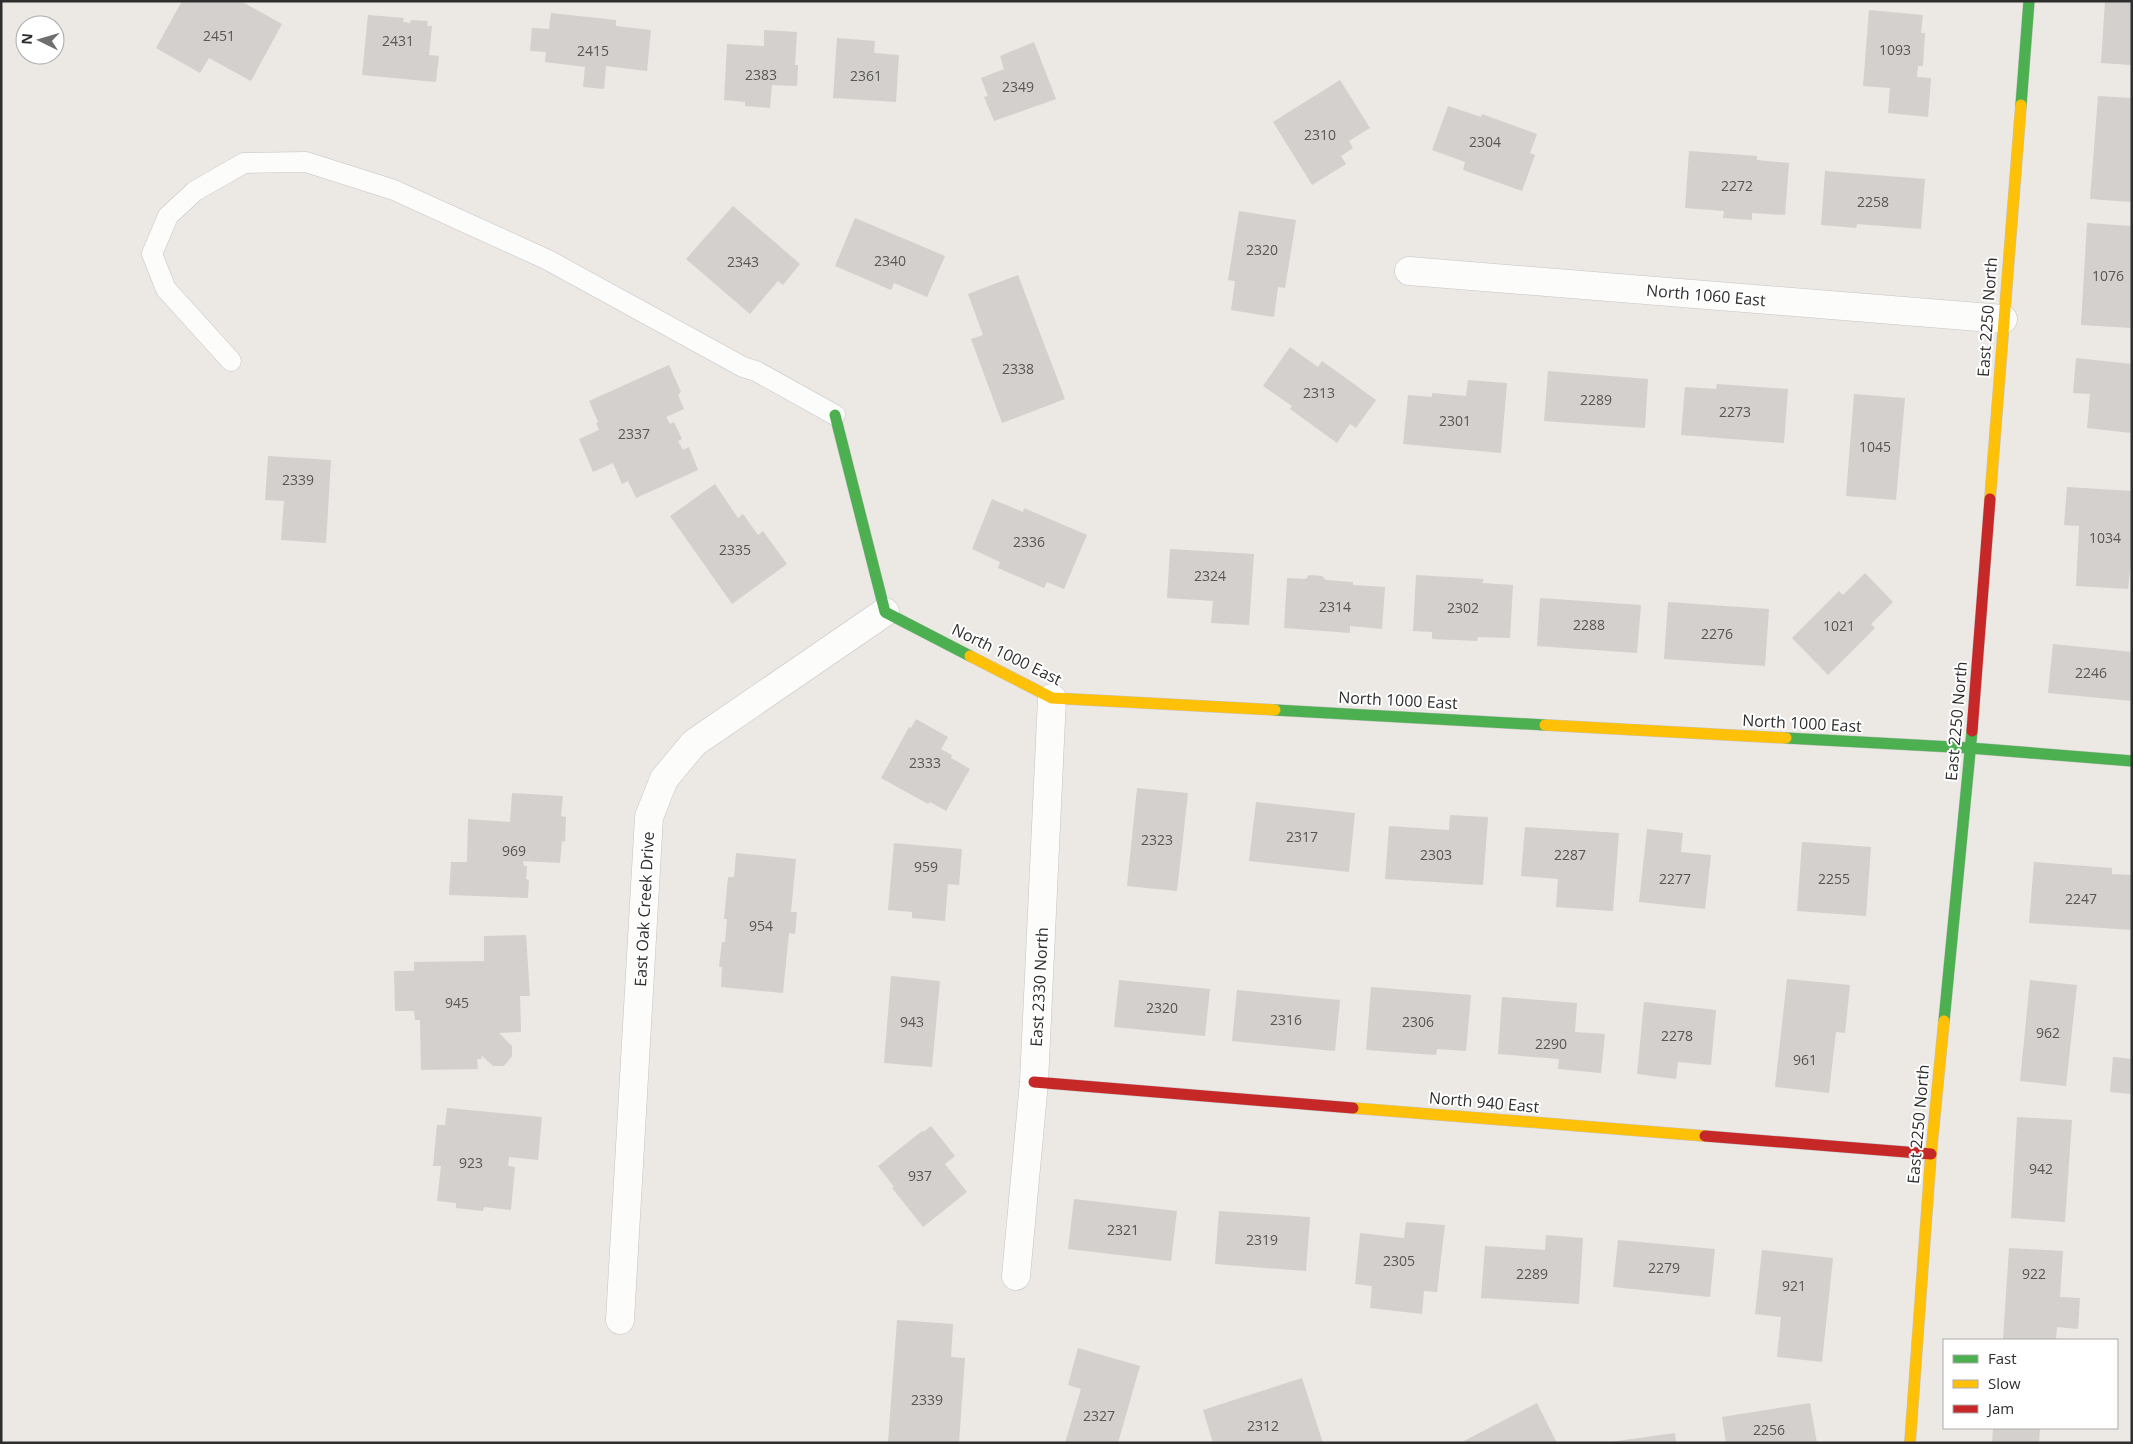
<svg xmlns="http://www.w3.org/2000/svg" width="2133" height="1444" font-family="'Open Sans',sans-serif">
	<style>
		.building { fill: #d3d0cd }
		.lines { fill: none; stroke-linecap: round; stroke-linejoin: round }
		.lane-casing { stroke: #c5c4c5; stroke-width: 21 }
		.street-casing { stroke: #c5c4c5; stroke-width: 29 }
		.fast-casing { stroke: #c5c4c5; stroke-width: 12 }
		.slow-casing { stroke: #c5c4c5; stroke-width: 12 }
		.jam-casing { stroke: #c5c4c5; stroke-width: 12 }
		.lane { stroke: #fcfcfb; stroke-width: 20 }
		.street { stroke: #fcfcfb; stroke-width: 28 }
		.fast { stroke: #4caf50; stroke-width: 11 }
		.slow { stroke: #ffc107; stroke-width: 11 }
		.jam { stroke: #c62828; stroke-width: 11 }
		.labels { text-anchor: middle; stroke-width: 4; stroke-linejoin: round; paint-order: stroke }
		.number-label { font-size: 14px; fill: #585756 }
		.street-label { font-size: 16px; fill: #2e2e2e; stroke: #fff }
	</style>
	<rect width="100%" height="100%" fill="#ece8e4"/>
	<path class="building" d="M182,1H241L282,24L251,81L209,58L200,73L156,48Z
		M2105,1H2132V65L2101,63Z
		M1869,10L1923,15L1921,33H1925L1923,66H1918L1917,77L1931,78L1928,117L1888,113L1890,88L1863,86Z
		M551,13L616,20V26L651,30L647,71L606,66L604,89L583,87L585,67L545,62L546,52L530,51L532,28L549,29Z
		M368,15L404,18L403,22L410,23L411,20L428,21L427,26H432L429,55L439,56L436,82L362,75Z
		M764,30L797,32L795,65H798L797,86L772,85L770,108L745,106V102L724,100L727,44L764,46Z
		M837,38L875,41L874,53L899,55L896,102L833,98Z
		M1034,42L1056,99L994,121L984,97L988,96L981,78L1004,69L1000,56Z
		M1340,80L1370,128L1349,141L1353,148L1341,156L1346,164L1312,185L1273,122Z
		M2098,96L2132,98V202L2090,199Z
		M1448,106L1481,117L1482,114L1537,134L1530,153L1535,155L1522,191L1463,170L1465,162L1432,150Z
		M1689,151L1757,156V160L1789,163L1785,215L1752,213V220L1723,218L1724,211L1685,208Z
		M1825,171L1925,179L1921,229L1857,224L1856,228L1821,225Z
		M733,206L800,264L783,285L778,281L750,314L686,259Z
		M1239,211L1296,220L1285,288L1278,287L1274,317L1231,310L1235,281L1228,280Z
		M855,218L945,256L927,297L894,283L891,290L835,266Z
		M2087,223L2132,226V328L2081,325Z
		M1018,275L1065,399L1002,423L971,339L983,335L968,294Z
		M1290,347L1318,367L1322,361L1376,400L1356,428L1350,424L1337,443L1290,409L1292,406L1263,386Z
		M2076,358L2132,364V433L2087,428L2090,394L2073,393Z
		M669,365L681,392L678,395L684,409L666,417L670,424L674,422L682,439L678,441L683,450L689,447L698,470L636,498L628,481L622,484L613,463L593,472L579,439L599,430L596,423L598,422L589,401Z
		M1548,371L1648,379L1645,428L1544,421Z
		M1468,380L1507,383L1501,453L1403,444L1408,395L1432,397V393L1466,396Z
		M1717,384L1788,389L1784,443L1681,435L1685,387L1716,389Z
		M1854,394L1905,398L1896,500L1846,496Z
		M268,456L331,460L326,543L281,540L284,501L265,500Z
		M715,484L738,518L743,514L758,535L763,531L787,564L732,604L670,516Z
		M2067,487L2132,491V550L2128,589L2076,586L2079,526L2064,525Z
		M992,499L1023,512L1024,508L1087,535L1064,589L1047,582L1044,588L998,568L1000,562L972,549Z
		M1170,549L1254,554L1249,625L1211,623L1213,601L1167,598Z
		M1865,573L1893,602L1871,624L1875,628L1828,675L1792,638L1839,591L1843,595Z
		M1309,575L1322,576L1326,580L1353,582V585L1385,587L1382,629L1350,626V633L1284,628L1287,578L1306,579Z
		M1416,575L1484,579L1482,583L1513,585L1510,638L1478,637L1477,641L1432,639V632L1413,631Z
		M1540,598L1641,605L1637,653L1537,646Z
		M1668,602L1769,609L1765,666L1664,659Z
		M2053,644L2132,652V701L2048,693Z
		M916,719L948,737L941,749L952,755L951,758L970,769L946,811L930,802L928,804L881,778L909,727L911,728Z
		M1137,788L1188,793L1177,891L1127,886Z
		M512,793L563,796L561,816L566,817L565,842L562,841L560,863L523,861L524,866H527L526,879L529,880L528,898L449,895L451,862H467L468,819L510,822Z
		M1256,802L1355,813L1349,872L1249,861Z
		M1450,815L1488,817L1483,885L1385,879L1389,826L1449,830Z
		M1525,827L1619,833L1613,911L1556,907L1558,879L1521,876Z
		M1647,829L1683,833L1681,852L1711,855L1705,909L1639,902Z
		M1802,842L1871,847L1866,916L1797,911Z
		M894,843L962,849L959,885L948,884L945,921L912,918V912L888,910Z
		M736,853L796,859L791,912H797L795,934L789,933L783,993L721,987L722,967H719L722,942H725L727,919H724L728,877H734Z
		M2034,862L2112,868V874L2132,875V930L2029,923Z
		M526,935L530,996H520L521,1032L499,1033L512,1046V1056L504,1066H493L481,1055L482,1059H477L478,1069L421,1070L420,1020H415L414,1011H395L394,971H414V962L484,961V936Z
		M891,976L940,981L932,1067L884,1063Z
		M1787,979L1850,985L1845,1033L1836,1032L1829,1093L1775,1087Z
		M1119,980L1210,989L1205,1036L1114,1027Z
		M2030,980L2077,985L2066,1086L2020,1081Z
		M1371,987L1471,995L1466,1051L1437,1049L1436,1055L1366,1050Z
		M1237,990L1340,1000L1335,1051L1232,1041Z
		M1502,997L1577,1003L1575,1032L1605,1034L1601,1073L1558,1069L1559,1059L1498,1054Z
		M1644,1002L1716,1010L1711,1065L1678,1062L1676,1079L1637,1074Z
		M2113,1057L2132,1059V1094L2110,1092Z
		M447,1108L542,1117L538,1160L509,1157L508,1166L515,1167L511,1210L484,1207L483,1211L456,1208V1203L437,1201L441,1166H433L437,1125H445Z
		M2017,1117L2072,1120L2065,1222L2011,1218Z
		M931,1126L955,1156L945,1164L967,1192L923,1227L892,1188L894,1187L878,1166L922,1131L923,1132Z
		M1074,1199L1177,1211L1171,1261L1068,1249Z
		M1219,1211L1310,1217L1306,1271L1215,1264Z
		M1406,1222L1445,1225L1437,1292L1424,1291L1422,1314L1370,1308L1372,1286L1355,1284L1360,1233L1404,1238Z
		M1546,1235L1583,1238L1579,1304L1481,1298L1485,1246L1545,1250Z
		M1618,1240L1715,1249L1710,1297L1613,1287Z
		M2009,1248L2063,1251L2060,1297L2080,1298L2078,1329L2057,1327L2056,1340H2003Z
		M1762,1250L1833,1258L1822,1362L1777,1357L1781,1317L1755,1314Z
		M897,1320L953,1324L951,1357L965,1358L959,1443L888,1442Z
		M1078,1348L1140,1366L1118,1443H1065L1081,1389L1068,1385Z
		M1302,1378L1323,1443H1213L1203,1410Z
		M1537,1403L1557,1443H1460Z
		M1810,1403L1817,1443H1726L1722,1417Z
		M1993,1428H2040L2039,1443H1992Z
		M1675,1433L1676,1443H1610V1442Z"/>
	<g class="lines">
		<g class="lane-casing">
			<path id="lane" d="M231,361L166,289L152,254L168,216L195,191L244,163L306,162L394,190L548,260L743,367L756,371L835,415"/>
		</g>
		<g class="street-casing">
			<path id="street" d="M1409,271L2003,319
				M1016,1276L1034,1082L1052,698
				M620,1320L649,817L664,779L694,743L885,612"/>
		</g>
		<g class="fast-casing">
			<path id="fast" d="M2021,105L2029,1
				M835,415L885,612L970,656
				M1275,710L1545,725
				M1786,738L1970,748L2132,761
				M1944,1021L1972,731"/>
		</g>
		<g class="slow-casing">
			<path id="slow" d="M1990,499L2021,105
				M970,656L1052,698L1275,710
				M1545,725L1786,738
				M1353,1108L1705,1136
				M1910,1443L1931,1154L1944,1021"/>
		</g>
		<g class="jam-casing">
			<path id="jam" d="M1972,731L1990,499
				M1034,1082L1353,1108
				M1705,1136L1931,1154"/>
		</g>
		<use href="#lane" class="lane"/>
		<use href="#street" class="street"/>
		<use href="#fast" class="fast"/>
		<use href="#slow" class="slow"/>
		<use href="#jam" class="jam"/>
	</g>
	<g class="labels">
		<g class="number-label">
			<text x="219" y="41">2451</text>
			<text x="398" y="46">2431</text>
			<text x="1895" y="55">1093</text>
			<text x="593" y="56">2415</text>
			<text x="761" y="80">2383</text>
			<text x="866" y="81">2361</text>
			<text x="1018" y="92">2349</text>
			<text x="1320" y="140">2310</text>
			<text x="1485" y="147">2304</text>
			<text x="1737" y="191">2272</text>
			<text x="1873" y="207">2258</text>
			<text x="1262" y="255">2320</text>
			<text x="890" y="266">2340</text>
			<text x="743" y="267">2343</text>
			<text x="2108" y="281">1076</text>
			<text x="1018" y="374">2338</text>
			<text x="1319" y="398">2313</text>
			<text x="1596" y="405">2289</text>
			<text x="1735" y="417">2273</text>
			<text x="1455" y="426">2301</text>
			<text x="634" y="439">2337</text>
			<text x="1875" y="452">1045</text>
			<text x="298" y="485">2339</text>
			<text x="2105" y="543">1034</text>
			<text x="1029" y="547">2336</text>
			<text x="735" y="555">2335</text>
			<text x="1210" y="581">2324</text>
			<text x="1335" y="612">2314</text>
			<text x="1463" y="613">2302</text>
			<text x="1589" y="630">2288</text>
			<text x="1839" y="631">1021</text>
			<text x="1717" y="639">2276</text>
			<text x="2091" y="678">2246</text>
			<text x="925" y="768">2333</text>
			<text x="1302" y="842">2317</text>
			<text x="1157" y="845">2323</text>
			<text x="514" y="856">969</text>
			<text x="1436" y="860">2303</text>
			<text x="1570" y="860">2287</text>
			<text x="926" y="872">959</text>
			<text x="1675" y="884">2277</text>
			<text x="1834" y="884">2255</text>
			<text x="2081" y="904">2247</text>
			<text x="761" y="931">954</text>
			<text x="457" y="1008">945</text>
			<text x="1162" y="1013">2320</text>
			<text x="1286" y="1025">2316</text>
			<text x="912" y="1027">943</text>
			<text x="1418" y="1027">2306</text>
			<text x="2048" y="1038">962</text>
			<text x="1677" y="1041">2278</text>
			<text x="1551" y="1049">2290</text>
			<text x="1805" y="1065">961</text>
			<text x="471" y="1168">923</text>
			<text x="2041" y="1174">942</text>
			<text x="920" y="1181">937</text>
			<text x="1123" y="1235">2321</text>
			<text x="1262" y="1245">2319</text>
			<text x="1399" y="1266">2305</text>
			<text x="1664" y="1273">2279</text>
			<text x="1532" y="1279">2289</text>
			<text x="2034" y="1279">922</text>
			<text x="1794" y="1291">921</text>
			<text x="927" y="1405">2339</text>
			<text x="1099" y="1421">2327</text>
			<text x="1263" y="1431">2312</text>
			<text x="1769" y="1435">2256</text>
		</g>
		<g class="street-label">
			<text transform="translate(1706 295) rotate(5)" y="6">North 1060 East</text>
			<text transform="translate(1987 317) rotate(-86)" y="6">East 2250 North</text>
			<text transform="translate(1007 654) rotate(26)" y="6">North 1000 East</text>
			<text transform="translate(1398 700) rotate(3)" y="6">North 1000 East</text>
			<text transform="translate(1956 721) rotate(-85)" y="6">East 2250 North</text>
			<text transform="translate(1802 723) rotate(3)" y="6">North 1000 East</text>
			<text transform="translate(644 909) rotate(-87)" y="6">East Oak Creek Drive</text>
			<text transform="translate(1039 987) rotate(-87)" y="6">East 2330 North</text>
			<text transform="translate(1484 1102) rotate(5)" y="6">North 940 East</text>
			<text transform="translate(1918 1124) rotate(-85)" y="6">East 2250 North</text>
		</g>
	</g>
	<rect width="2133" height="1444" fill="none" stroke="#2e2e2e" stroke-width="5"/>
	<rect x="1943" y="1339" width="175" height="90" fill="#ffffff" stroke="#ababab"/>
	<rect x="1953" y="1355" width="25" height="8" fill="#4caf50" stroke="#ababab"/>
	<text x="1988" y="1364" font-size="15" fill="#2e2e2e">Fast</text>
	<rect x="1953" y="1380" width="25" height="8" fill="#ffc107" stroke="#ababab"/>
	<text x="1988" y="1389" font-size="15" fill="#2e2e2e">Slow</text>
	<rect x="1953" y="1405" width="25" height="8" fill="#c62828" stroke="#ababab"/>
	<text x="1988" y="1414" font-size="15" fill="#2e2e2e">Jam</text>
	<g transform="translate(40 40) rotate(275)"><circle r="24" fill="#ffffff" stroke="#ababab"/>
	<path d="M0-4L9 19L0 12L-9 19Z" fill="#706f6e"/>
	<text y="-8" font-size="14" font-weight="bold" text-anchor="middle" fill="#2e2e2e">N</text>
	</g>
</svg>
